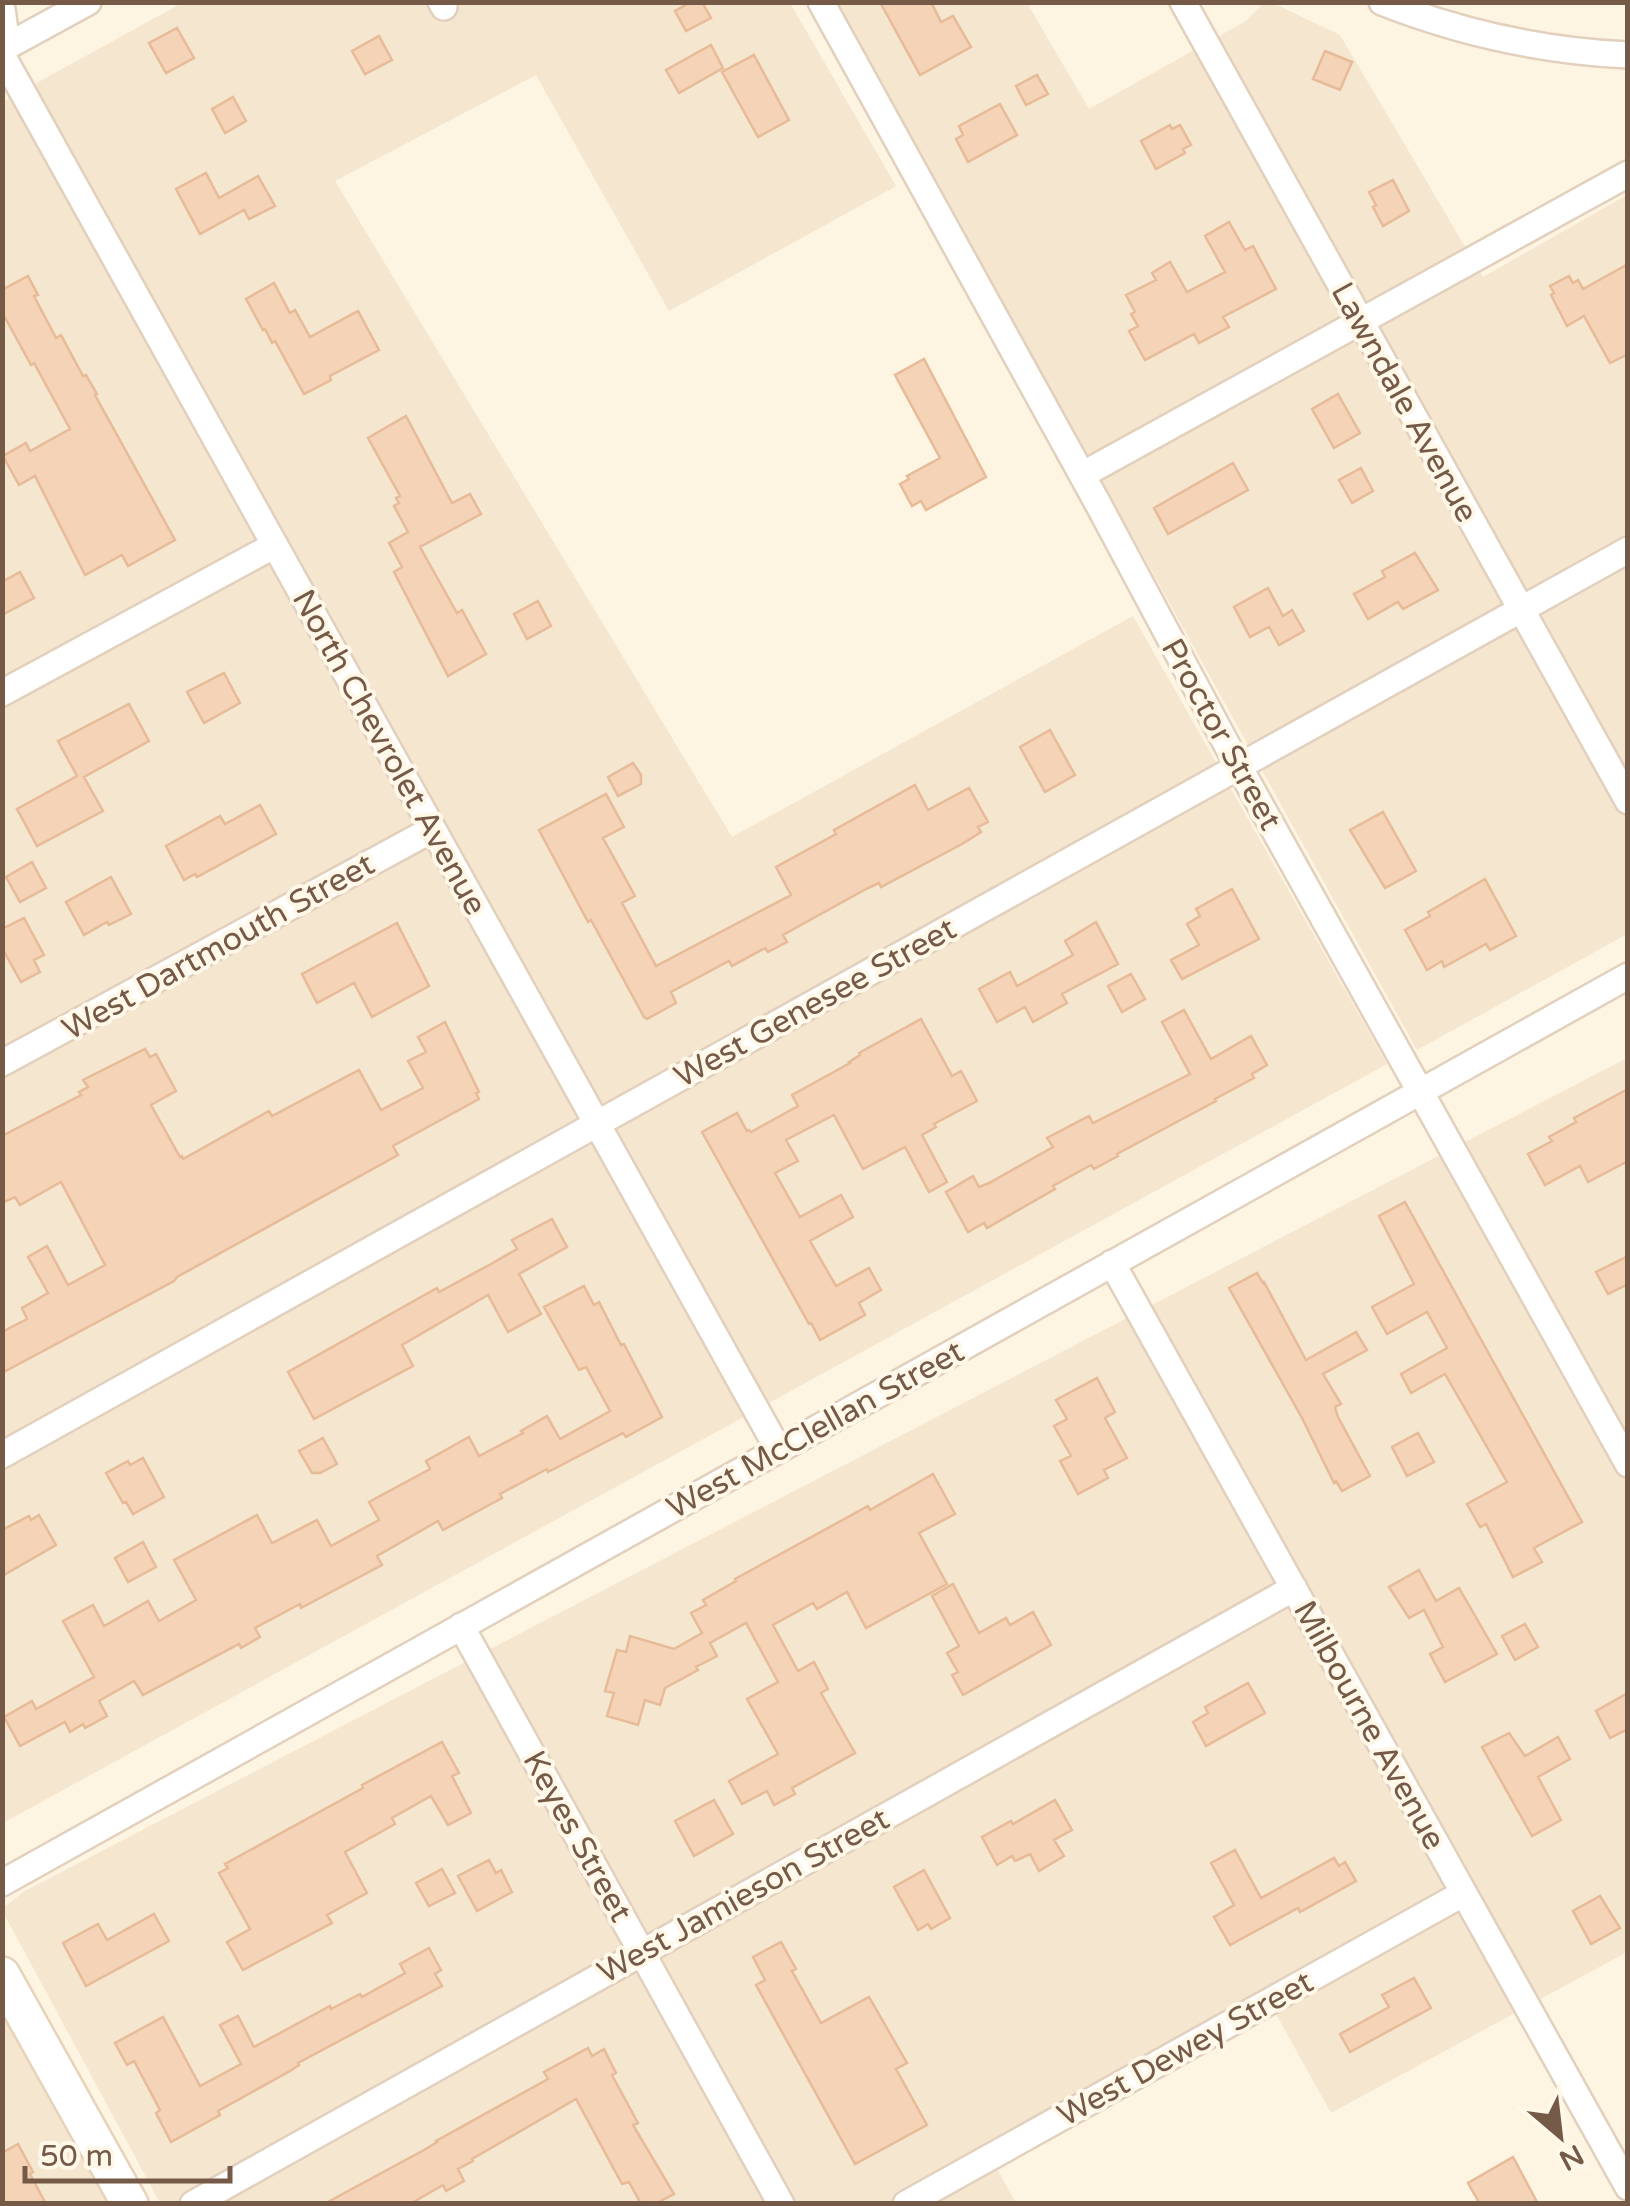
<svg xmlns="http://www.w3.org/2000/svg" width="1630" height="2206" font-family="'Varela Round',sans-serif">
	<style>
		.residential { fill: #f5e6cf }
		.building { fill: #f4d3b7; stroke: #e7bb97; stroke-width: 2.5 }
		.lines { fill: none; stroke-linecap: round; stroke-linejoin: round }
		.street-casing { stroke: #e2d0bc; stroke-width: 30 }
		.secondary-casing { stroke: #e7d2ba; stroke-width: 40 }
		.street { stroke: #fff; stroke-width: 25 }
		.secondary { stroke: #fff; stroke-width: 35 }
		.labels { text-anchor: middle; stroke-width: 8; stroke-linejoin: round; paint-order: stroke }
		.street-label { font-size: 32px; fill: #755a47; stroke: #fff7e8 }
	</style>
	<rect width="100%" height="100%" fill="#fdf4e1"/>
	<path class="residential" d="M182,3H790L896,186L669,311L536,75L335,181L732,837L1133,616L1387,1064L3,1823L2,102Z
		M837,3H1027L1089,109L1246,21L1263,3H1273L1340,35L1483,277L1627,195V934L1417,1050Z
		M1627,1058V1952L1331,2113L1262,1989L983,2144L1016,2203H160L3,1912L2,1909L23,1892Z
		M3,2008L110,2203H3Z"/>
	<path class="building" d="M691,2H702L711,18L686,31L675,11Z
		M880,2H931L941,22L953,16L971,47L920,75Z
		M177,28L194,58L166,73L149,43Z
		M379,36L392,60L365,74L352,51Z
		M711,45L723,68L679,93L666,70Z
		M1325,51L1352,62L1340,90L1313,79Z
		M754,55L789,120L758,137L722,72Z
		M1037,75L1048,94L1026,105L1016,86Z
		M233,97L246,121L225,133L212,109Z
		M1000,104L1017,135L968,162L956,139L963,135L959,126Z
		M1170,125L1172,129L1180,125L1191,145L1183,149L1185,153L1156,169L1141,141Z
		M206,173L219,198L258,176L275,206L249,219L244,210L200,234L176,189Z
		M1393,180L1409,211L1383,226L1373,207L1376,205L1369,192Z
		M1229,222L1245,250L1253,246L1276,289L1223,317L1229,327L1199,343L1194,334L1145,360L1129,331L1138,326L1131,314L1135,312L1126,295L1156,280L1152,273L1170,262L1187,292L1225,272L1205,236Z
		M1628,264V354L1610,363L1584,316L1567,326L1551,295L1554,293L1550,286L1569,276L1573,283L1578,280L1583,289Z
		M28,276L38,295L34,296L56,338L61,335L83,376L86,375L97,394L95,395L175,540L128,566L122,555L85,575L35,476L19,485L3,456L26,443L30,451L70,429L34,363L31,365L2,312V290Z
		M274,283L290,313L295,310L310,337L358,311L379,350L330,376L331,380L304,394L275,341L272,343L265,329L263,330L246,299Z
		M924,359L986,477L926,510L921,501L912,506L900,484L909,479L907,476L940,458L895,375Z
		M1338,394L1360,433L1334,448L1312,409Z
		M406,416L452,503L470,494L481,514L420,547L457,613L462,610L486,654L448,676L394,572L402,567L389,543L408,532L394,506L399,503L396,498L400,496L368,438Z
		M1233,463L1248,490L1168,534L1154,508Z
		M1361,468L1373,491L1352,503L1339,480Z
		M1415,553L1438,590L1403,609L1398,602L1368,619L1354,594L1385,577L1382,571Z
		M20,572L34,598L2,615V582Z
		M1268,588L1283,616L1292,610L1304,631L1279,645L1269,627L1250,637L1234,607Z
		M538,601L551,626L527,639L514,614Z
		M224,673L240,703L204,723L187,692Z
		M129,704L149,741L84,777L103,811L37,846L17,809L77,776L58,741Z
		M1050,730L1075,775L1045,792L1020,747Z
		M633,763L641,775V784L618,796L608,777Z
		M915,785L928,810L969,788L988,822L978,827L981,832L962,844L881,887L879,883L866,889L783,935L787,942L768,952L765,948L732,966L729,961L671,992L676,1003L647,1019L644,1017L591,920L588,922L539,830L606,794L624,827L603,838L635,896L622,903L656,966L791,895L776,867L836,834L834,830Z
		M260,805L276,834L197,877L195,874L184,880L166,846L220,816L225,824Z
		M1383,812L1416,871L1385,888L1350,830Z
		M32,862L46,888L20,902L6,877Z
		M111,877L131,914L109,925L107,922L84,935L66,902Z
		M1485,879L1516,936L1490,950L1486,944L1444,967L1442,961L1427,970L1405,930L1430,916L1428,912Z
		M1232,889L1259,939L1182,979L1171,960L1199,945L1187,924L1200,916L1196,909Z
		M24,918L44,955L34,960L40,972L21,982L2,948V929Z
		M1096,922L1118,964L1062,994L1067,1003L1033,1022L1025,1007L997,1022L979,989L1010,972L1017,986L1073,955L1065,941Z
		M397,923L429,986L372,1017L354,983L317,1003L302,974Z
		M1131,974L1145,999L1122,1012L1108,986Z
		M1184,1010L1211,1059L1251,1036L1267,1065L1252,1074L1254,1078L1215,1099L1216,1101L1117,1154L1118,1156L1094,1169L1091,1165L1053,1186L1055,1189L987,1228L984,1223L968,1232L946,1192L973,1176L979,1187L989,1183L1053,1147L1047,1138L1089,1116L1093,1123L1190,1074L1162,1022Z
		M921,1019L952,1076L961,1071L977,1101L934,1124L936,1127L922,1135L947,1182L929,1192L905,1147L863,1169L834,1115L786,1140L798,1161L775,1173L800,1217L841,1195L853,1217L810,1241L836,1286L869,1268L881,1290L859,1303L865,1315L820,1340L811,1323L809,1324L702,1132L737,1113L747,1131L749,1130L751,1132L798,1106L792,1095L850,1063L849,1062L860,1055L859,1053Z
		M445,1022L479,1092L476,1093L479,1099L393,1146L398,1155L177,1277L174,1281L2,1373V1332L27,1319L22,1308L48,1293L28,1257L47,1246L68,1285L105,1265L61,1182L20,1205L15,1197L2,1203V1136L81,1095L79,1092L88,1087L83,1080L145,1049L150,1057L156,1054L176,1091L151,1105L180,1157L182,1156L183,1159L269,1111L272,1116L359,1070L381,1110L423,1088L408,1061L426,1052L418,1037Z
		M1628,1089V1161L1588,1182L1580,1166L1545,1185L1528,1154L1552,1141L1549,1137L1576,1122L1574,1118Z
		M1405,1202L1582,1522L1534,1548L1542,1562L1513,1577L1486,1524L1480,1527L1467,1504L1507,1482L1445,1374L1411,1393L1401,1374L1447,1348L1427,1312L1387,1334L1372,1307L1414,1284L1379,1216Z
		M552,1219L567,1247L519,1274L541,1314L508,1332L488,1295L402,1345L413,1366L314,1419L288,1372L437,1288L439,1292L491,1264L517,1249L512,1240Z
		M1628,1256V1284L1608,1294L1596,1272Z
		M1257,1273L1263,1283L1264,1282L1306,1360L1356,1332L1367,1350L1323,1374L1341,1404L1335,1407L1338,1417L1370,1476L1342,1491L1336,1481L1334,1483L1302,1418L1229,1288Z
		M584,1286L594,1305L599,1302L621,1345L624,1344L662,1417L626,1437L623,1433L548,1472L547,1469L500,1494L502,1498L443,1530L438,1521L377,1556L382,1565L301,1608L300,1604L255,1628L260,1637L241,1648L239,1644L143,1695L134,1681L99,1701L107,1716L85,1728L83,1724L70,1732L65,1722L20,1746L4,1717L32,1701L36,1709L94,1677L63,1621L93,1605L104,1626L148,1601L159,1621L196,1600L174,1560L257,1515L272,1543L317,1520L331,1546L379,1520L369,1502L430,1469L426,1461L469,1437L479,1456L523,1433L521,1431L547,1416L560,1439L610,1411L586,1367L579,1370L544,1307Z
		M1097,1378L1115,1412L1105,1418L1127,1458L1104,1470L1108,1478L1078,1494L1060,1461L1071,1456L1054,1426L1067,1419L1056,1400Z
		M1418,1433L1434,1462L1407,1476L1392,1447Z
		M323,1438L337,1464L320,1473H312L299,1451Z
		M143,1458L164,1497L133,1514L126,1502L123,1503L106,1473L128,1461L130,1465Z
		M933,1474L955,1514L919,1533L947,1584L866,1628L847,1592L817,1609L813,1603L773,1625L798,1671L814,1662L828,1689L821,1693L855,1753L792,1788L795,1794L774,1805L767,1791L742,1804L729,1781L778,1754L747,1699L778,1682L746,1623L710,1643L717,1656L696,1667L698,1670L665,1688L660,1705L645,1700L638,1725L607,1716L614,1693L605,1691L617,1650L626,1652L630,1636L674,1649L702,1633L691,1613L706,1605L703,1600L736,1581L735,1579L868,1506L870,1510Z
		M39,1515L56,1545L2,1576V1530L29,1516L31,1520Z
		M143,1542L156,1567L128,1582L115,1558Z
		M1419,1570L1436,1601L1459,1588L1497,1654L1445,1682L1430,1654L1443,1647L1424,1610L1409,1618L1389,1587Z
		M953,1584L979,1633L1006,1618L1010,1625L1033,1612L1051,1645L963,1695L952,1675L958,1672L947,1653L959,1646L932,1596Z
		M1525,1624L1538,1647L1515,1660L1502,1636Z
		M1248,1683L1265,1713L1206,1746L1193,1722L1208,1713L1205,1707Z
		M1628,1693V1729L1610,1738L1596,1711Z
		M1509,1733L1525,1756L1558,1737L1570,1759L1538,1777L1561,1820L1532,1836L1482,1747Z
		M442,1742L459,1773L452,1776L471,1813L448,1825L431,1796L392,1818L395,1824L345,1852L367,1893L327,1915L332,1923L243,1970L227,1942L250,1929L219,1873L228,1868L225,1864L363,1788L362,1785Z
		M714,1800L733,1834L694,1856L675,1821Z
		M1055,1800L1072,1830L1054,1840L1064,1856L1039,1871L1030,1854L1015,1861L1012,1856L997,1865L982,1837L1011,1821L1013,1824Z
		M1235,1850L1261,1898L1334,1858L1339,1866L1345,1862L1356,1881L1300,1912L1298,1908L1230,1945L1214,1917L1234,1905L1211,1863Z
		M489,1860L496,1873L501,1870L512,1892L477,1911L458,1876Z
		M442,1869L455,1893L429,1906L416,1883Z
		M924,1870L950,1918L931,1929L928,1924L918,1930L894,1887Z
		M1600,1896L1620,1928L1591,1944L1573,1911Z
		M154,1914L169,1941L86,1986L63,1943L98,1924L107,1940Z
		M781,1942L796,1969L792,1971L821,2023L869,1997L907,2063L896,2069L927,2125L855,2164L756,1985L765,1980L753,1957Z
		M429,1948L441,1970L435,1974L442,1986L298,2063L299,2065L290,2071L218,2111L220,2115L171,2142L156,2113L160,2110L134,2061L127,2065L115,2043L163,2017L200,2086L241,2064L220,2025L238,2016L254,2047L330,2006L331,2009L360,1994L362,1997L405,1973L400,1964Z
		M1414,1978L1431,2008L1350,2052L1340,2034L1389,2007L1382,1995Z
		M588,2048L592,2056L604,2049L616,2073L612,2075L638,2123L633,2125L674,2194L655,2204H641L629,2182L622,2184L576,2099L472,2159L473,2161L458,2169L464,2181L446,2191L443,2185L410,2204H324L424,2150L437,2142L436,2141L548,2079L544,2072Z
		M18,2144L33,2172L30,2174L46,2204H2V2153Z
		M1513,2157L1538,2204H1480L1468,2183Z"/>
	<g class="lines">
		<g class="street-casing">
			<path id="street" d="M441,2L444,7
				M821,2L1097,502L1228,747L1628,1464
				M1183,2L1628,801
				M1382,2C1461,33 1543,51 1628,55
				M2,9L5,31L2,45
				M2,49L88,2
				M2,55L778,1449
				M1082,475L1628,174
				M2,693L275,545
				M2,1063L433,829
				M1112,1263L1628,2187
				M2,1455L1628,550
				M461,1626L781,2204
				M2,1883L1628,976
				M193,2204L1294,1588
				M906,2204L1464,1893"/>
		</g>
		<g class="secondary-casing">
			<path id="secondary" d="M2,1975L130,2204"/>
		</g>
		<use href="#street" class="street"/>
		<use href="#secondary" class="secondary"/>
	</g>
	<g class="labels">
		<g class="street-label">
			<text transform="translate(1405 402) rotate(61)" y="11">Lawndale Avenue</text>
			<text transform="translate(1222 734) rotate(61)" y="11">Proctor Street</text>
			<text transform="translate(390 752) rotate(61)" y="11">North Chevrolet Avenue</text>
			<text transform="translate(218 946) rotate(-29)" y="11">West Dartmouth Street</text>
			<text transform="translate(815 1002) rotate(-29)" y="11">West Genesee Street</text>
			<text transform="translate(815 1429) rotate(-29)" y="11">West McClellan Street</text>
			<text transform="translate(1370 1725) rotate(61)" y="11">Milbourne Avenue</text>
			<text transform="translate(578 1836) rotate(61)" y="11">Keyes Street</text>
			<text transform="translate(743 1895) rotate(-29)" y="11">West Jamieson Street</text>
			<text transform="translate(1185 2048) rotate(-29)" y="11">West Dewey Street</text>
		</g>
	</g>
	<rect width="1630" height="2206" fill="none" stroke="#755a47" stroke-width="10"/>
	<g transform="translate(1560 2136) rotate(152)" stroke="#fff7e8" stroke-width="8" paint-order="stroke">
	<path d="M0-8L18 38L0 25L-18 38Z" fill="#755a47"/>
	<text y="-15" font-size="28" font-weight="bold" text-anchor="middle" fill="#755a47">N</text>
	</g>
	<path d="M25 2166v15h205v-15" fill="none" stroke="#755a47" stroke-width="5"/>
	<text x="40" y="2166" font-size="30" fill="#755a47" stroke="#fff7e8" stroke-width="8" paint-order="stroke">50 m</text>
</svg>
